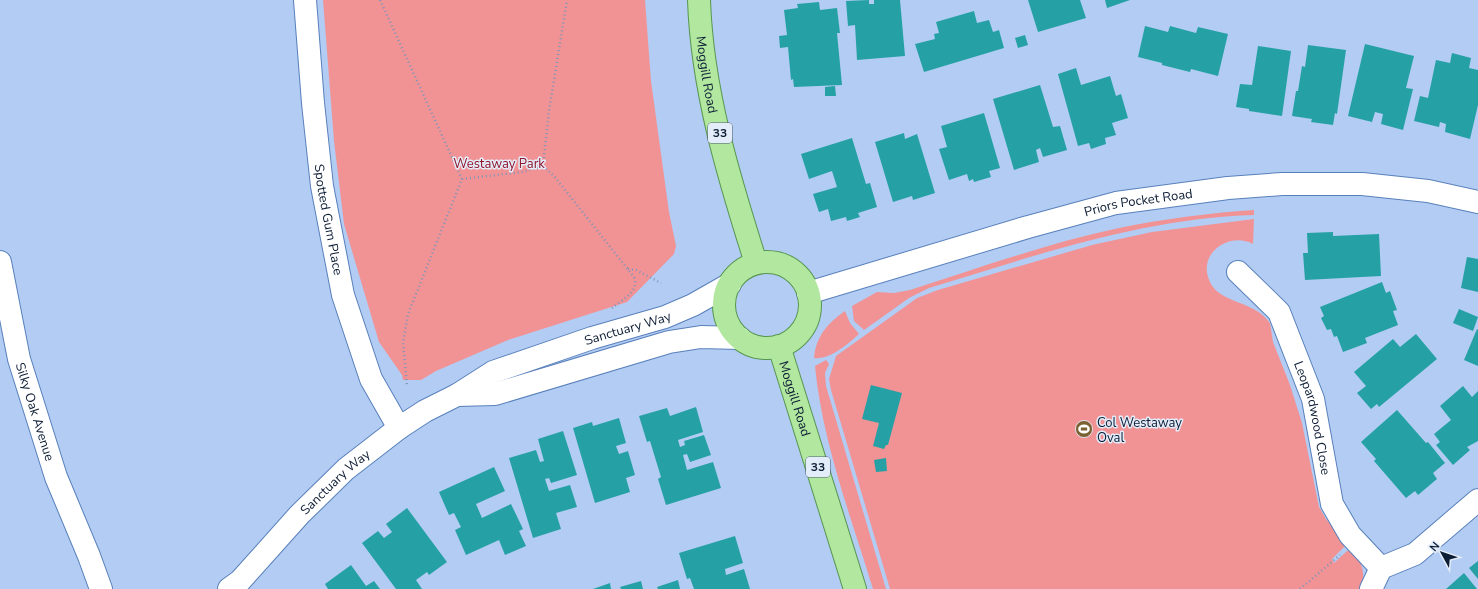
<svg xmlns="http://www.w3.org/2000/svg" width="1478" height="589" font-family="'Nunito Sans',sans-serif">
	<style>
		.green { fill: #f19395 }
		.building { fill: #25a1a5 }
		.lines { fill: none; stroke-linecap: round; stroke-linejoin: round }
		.minor-casing { stroke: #5880bb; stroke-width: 24 }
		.major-casing { stroke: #569650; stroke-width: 24 }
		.path { stroke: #7f95b7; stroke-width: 2.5; stroke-dasharray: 1 3; stroke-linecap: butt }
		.minor { stroke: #fff; stroke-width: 22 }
		.major { stroke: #b1e79f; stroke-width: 22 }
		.labels { text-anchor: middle; stroke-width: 3; stroke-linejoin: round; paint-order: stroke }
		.shield { fill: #e3ecf9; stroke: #4d5b70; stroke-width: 1 }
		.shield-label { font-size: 12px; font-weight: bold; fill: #0d1d35 }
		.street-label { font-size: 13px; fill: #0d1d35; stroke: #e3ecf9 }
		.park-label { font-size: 13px; fill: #91162c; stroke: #e3ecf9 }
		.poi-label { font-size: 13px; fill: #0d1d35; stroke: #e3ecf9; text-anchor: start }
	</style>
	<rect width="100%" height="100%" fill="#b3ccf3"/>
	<path class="green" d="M323,0H645L651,81L669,212L676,246L674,254L627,302L508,340L436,371L421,380H403L402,375L379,342L344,224L334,141Z
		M1254,210V215C1143,218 1034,256 929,288L909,298L864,330L854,321L852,306L877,292L894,293L910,290C979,268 1048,243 1119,228C1163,219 1209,213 1254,210Z
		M1254,219L1253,244C1231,232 1200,251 1208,277C1216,305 1252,298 1270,323L1273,342L1290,385L1302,423L1319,507L1326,519L1347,544L1332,559L1334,563L1347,551L1353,550C1362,563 1366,573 1361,589H890L831,390L829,379L836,356L906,306L917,298L938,290L1092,245L1152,232Z
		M845,311L850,323L859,334C848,344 830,360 814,358C816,336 828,323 845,311Z
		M826,360L829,364L825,373L826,386L886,589H873C851,517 822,441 815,366Z"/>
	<path class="building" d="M869,0V4H874V0H900L905,56L857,60L855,25L848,26L846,1Z
		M1028,0H1080L1086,18L1038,32Z
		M1105,0H1130L1107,8Z
		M819,2L820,10L837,8L840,33H837L842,85L794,87L793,79L791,80L788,47L780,48L779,36L787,35L784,10L798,8L797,4Z
		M974,11L977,23L989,20L993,32L999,30L1004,48L924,72L915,44L935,39L934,34L939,33L936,22Z
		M1145,26L1168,32L1170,26L1196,33L1198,27L1228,34L1218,76L1191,69L1190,72L1162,65V63L1138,57Z
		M1025,35L1028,45L1018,48L1015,38Z
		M1365,44L1414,56L1406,88L1413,89L1403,130L1381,124L1383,114L1375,112L1372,122L1348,116Z
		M1308,45L1346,50L1337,114L1335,113L1333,125L1311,122L1312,119L1292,116L1296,91H1298L1302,66L1305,67Z
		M1258,46L1291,51L1282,116L1249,111V109L1236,107L1240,84L1252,85Z
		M1452,53L1471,58L1469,68L1478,70V105L1470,139L1445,132L1446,124L1440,122L1439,127L1414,121L1420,96L1428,98L1436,60L1450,63Z
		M1076,68L1081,85L1110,76L1116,96L1121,94L1128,118L1112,123L1116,135L1105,138L1106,144L1091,149L1089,143L1078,146L1058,74Z
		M1040,85L1053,127L1060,126L1067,150L1043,157L1040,148L1036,150L1039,162L1014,170L993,99Z
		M835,86L836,96H825V87Z
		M984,113L1000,168L989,171L991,177L974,182L973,179L969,181L967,174L949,180L939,149L947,147L941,126Z
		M904,133L905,139L917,134L935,193L913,200L912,196L893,202L875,142Z
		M852,138L866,184L870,183L877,207L858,213L860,217L847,221L846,217L831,221L828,209L819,212L813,194L837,187L832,171L809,179L801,154Z
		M1333,232V236L1379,234L1381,276L1305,280L1303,253H1308L1307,233Z
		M1467,257L1478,259V292L1461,288Z
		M1382,282L1386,293L1390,291L1397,310L1393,311L1398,325L1365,338L1367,343L1343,352L1337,336L1334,337L1331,329L1327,330L1321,318L1324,316L1320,307Z
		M1459,309L1478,317L1473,331L1453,323Z
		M1477,329L1478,330V366L1464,360Z
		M1416,334L1437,359L1379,407L1377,404L1371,409L1357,393L1366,386L1354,372L1393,339L1400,347Z
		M871,385L902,393L888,445H886L884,449L873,446L879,423L862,419Z
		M1463,386L1472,397L1478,391V441L1467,447L1470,450L1453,465L1436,445L1440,442L1434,434L1451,420L1440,406Z
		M696,407L703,432L678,440L680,447L685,445L684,441L704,435L711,455L690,462L687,454L683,455L687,470L713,462L721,488L666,505L658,479L661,477L650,441L647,442L639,416L667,408L670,416Z
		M1397,410L1426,443L1428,442L1445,463L1433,473L1437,479L1418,495L1415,491L1406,498L1374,461L1376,459L1361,442Z
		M619,418L626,443L616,446L619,454L628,451L635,475L626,478L630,492L595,503L573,428L592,422L593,426Z
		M563,431L577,475L551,483L549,478L545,479L549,491L570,485L577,507L556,513L561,529L533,538L509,458L536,450L540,462L544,461L538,439Z
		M886,458L887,471L876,472L874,460Z
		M494,467L505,491L476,504L482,518L511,504L523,529L519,531L526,546L505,555L499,540L466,555L455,530L461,527L454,513L449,515L439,492Z
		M407,508L447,562L429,575L427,572L416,580L422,589H396L362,543L378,531L384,538L392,532L386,524Z
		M735,536L743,563L725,569L726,575L744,569L750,589H694L690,578L687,579L679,553Z
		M1478,561V579L1469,568Z
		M351,565L366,586L374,581L380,589H328L325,584Z
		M1464,573L1477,589H1446Z
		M678,580L680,589H658L657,587Z
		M641,581L643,589H621L620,587Z
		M610,583L611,589H593Z"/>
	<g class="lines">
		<g class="minor-casing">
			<g id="minor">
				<path id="s1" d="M305,0L313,103L322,186L343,295L371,379L399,428"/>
				<path id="s2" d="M0,262L19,359L56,477L89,556L101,589"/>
				<path id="s3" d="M1238,272L1279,312L1313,399L1332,504L1350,535L1381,568"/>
				<path id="s4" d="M808,293L1028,227L1116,203L1228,188L1282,184H1362L1428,191L1478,202"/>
				<path d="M457,395L495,394L669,342L701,337L740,338"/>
				<path id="s5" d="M229,589L240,581L300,514L346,469L399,428L425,411L457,395L493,372L592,338L665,317L693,305L730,284"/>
				<path d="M1371,589L1381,568L1415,554L1478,500"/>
			</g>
		</g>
		<g class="major-casing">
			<g id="major">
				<path id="s6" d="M699,0C702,90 729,178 756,263"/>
				<circle cx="767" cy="305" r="43"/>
				<path id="s7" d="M779,346L855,589"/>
			</g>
		</g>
		<path class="path" d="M380,0L462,179L408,314L403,342L407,386
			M543,166L554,176L634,277C640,291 622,300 612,308
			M543,166L549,111L567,0
			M462,179L522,172L543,166
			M628,269L636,270L661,283
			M1300,589L1340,555"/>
		<use href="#minor" class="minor"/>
		<use href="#major" class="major"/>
	</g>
	<defs>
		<g id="stadium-disc" transform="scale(0.9)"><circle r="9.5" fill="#7b6032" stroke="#e3ecf9"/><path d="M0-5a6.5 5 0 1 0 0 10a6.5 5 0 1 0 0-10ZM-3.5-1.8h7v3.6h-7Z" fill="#fff"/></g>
	</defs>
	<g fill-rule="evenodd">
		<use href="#stadium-disc" x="1084" y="429"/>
	</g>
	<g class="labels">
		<g class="shield">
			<rect x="708" y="123" width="24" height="20" rx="3"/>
			<rect x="806" y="457" width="24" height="20" rx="3"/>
		</g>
		<g class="shield-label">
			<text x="720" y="137">33</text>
			<text x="818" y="471">33</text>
		</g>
		<g class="street-label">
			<text dy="5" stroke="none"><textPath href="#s6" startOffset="75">Moggill Road</textPath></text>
			<text dy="5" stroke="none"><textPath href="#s4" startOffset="343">Priors Pocket Road</textPath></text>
			<text dy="5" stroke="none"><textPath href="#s1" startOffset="221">Spotted Gum Place</textPath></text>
			<text dy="5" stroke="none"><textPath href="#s5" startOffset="486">Sanctuary Way</textPath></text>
			<text dy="5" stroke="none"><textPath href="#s7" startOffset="55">Moggill Road</textPath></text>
			<text dy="5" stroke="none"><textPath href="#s2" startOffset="154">Silky Oak Avenue</textPath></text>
			<text dy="5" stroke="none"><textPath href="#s3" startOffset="169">Leopardwood Close</textPath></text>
			<text dy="5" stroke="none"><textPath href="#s5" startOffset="151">Sanctuary Way</textPath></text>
		</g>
		<g class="park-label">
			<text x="499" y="168">Westaway Park</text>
		</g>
		<g class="poi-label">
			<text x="1097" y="427">Col Westaway<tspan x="1097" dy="15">Oval</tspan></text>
		</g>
	</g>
	<g transform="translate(1442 553) rotate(310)" stroke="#e3ecf9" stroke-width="3" paint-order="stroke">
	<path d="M0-3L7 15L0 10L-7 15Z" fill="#0d1d35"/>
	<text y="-6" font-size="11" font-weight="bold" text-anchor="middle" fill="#0d1d35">N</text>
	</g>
</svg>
